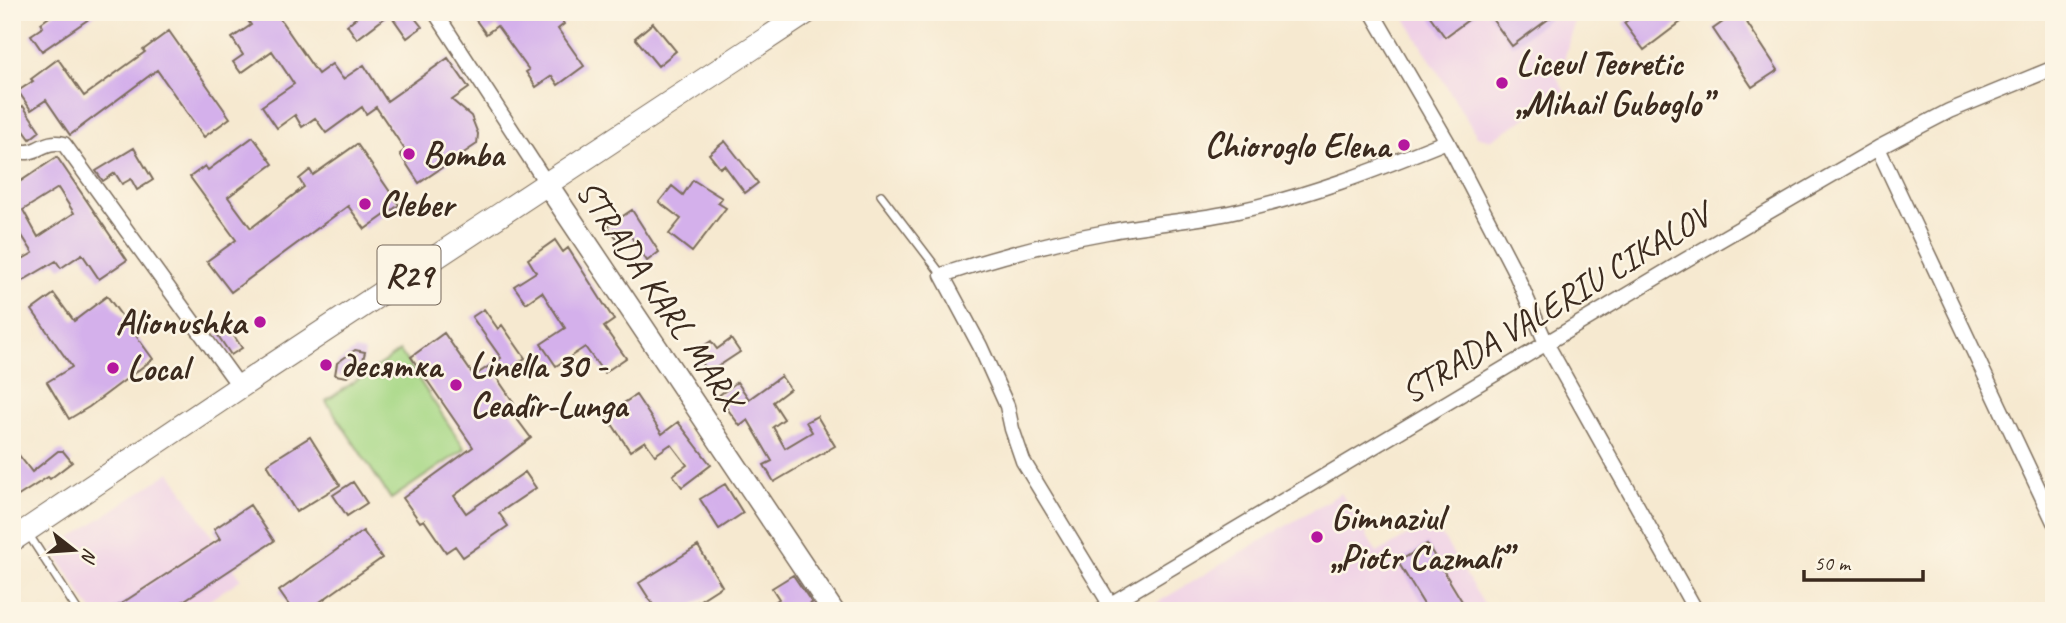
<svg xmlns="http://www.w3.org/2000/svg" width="2066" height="623" font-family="Caveat,sans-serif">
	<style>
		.built { fill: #efd0e6 }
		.green { fill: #a8d887; stroke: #728152; stroke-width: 2 }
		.building { fill: #d4b0eb; fill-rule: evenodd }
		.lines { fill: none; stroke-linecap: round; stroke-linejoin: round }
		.lane-casing { stroke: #7c6d5c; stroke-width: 10 }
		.street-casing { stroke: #7c6d5c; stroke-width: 17 }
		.secondary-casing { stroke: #7c6d5c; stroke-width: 24 }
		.primary-casing { stroke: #7c6d5c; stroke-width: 25 }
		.lane { stroke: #fff; stroke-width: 7 }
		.street { stroke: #fff; stroke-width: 14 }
		.secondary { stroke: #fff; stroke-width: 21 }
		.primary { stroke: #fff; stroke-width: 23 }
		.poi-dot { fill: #b5179e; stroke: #fcf5e5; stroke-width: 2.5 }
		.labels { text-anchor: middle; stroke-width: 5; stroke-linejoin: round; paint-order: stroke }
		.shield { fill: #fcf5e5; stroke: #75675a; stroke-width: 2 }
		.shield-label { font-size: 33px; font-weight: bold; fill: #3b2a1e }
		.poi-label { font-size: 35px; font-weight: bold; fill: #3b2a1e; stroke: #fcf5e5; text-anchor: start }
		.street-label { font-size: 35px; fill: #3b2a1e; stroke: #fcf5e5 }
	</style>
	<rect width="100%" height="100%" fill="#fcf5e5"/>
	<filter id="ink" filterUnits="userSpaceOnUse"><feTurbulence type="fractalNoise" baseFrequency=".0143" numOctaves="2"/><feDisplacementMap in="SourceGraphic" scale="14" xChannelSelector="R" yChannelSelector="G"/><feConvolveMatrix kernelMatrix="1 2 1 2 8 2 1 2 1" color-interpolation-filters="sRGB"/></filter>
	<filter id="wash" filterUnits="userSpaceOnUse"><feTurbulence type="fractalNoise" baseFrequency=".00686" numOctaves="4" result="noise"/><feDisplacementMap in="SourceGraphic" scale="28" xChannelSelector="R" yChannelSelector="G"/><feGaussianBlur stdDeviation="1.57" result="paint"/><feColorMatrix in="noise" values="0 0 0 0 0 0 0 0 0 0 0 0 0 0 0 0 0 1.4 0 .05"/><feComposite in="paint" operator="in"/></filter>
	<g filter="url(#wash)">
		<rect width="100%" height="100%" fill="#f6e9d0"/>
		<path class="built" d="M1401,12H1577L1563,64L1554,72L1566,94L1490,140L1477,136Z
			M170,472L241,579L193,611H92L53,550Z
			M1341,493L1377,553L1433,521L1488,611H1143Z"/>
		<path class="green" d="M400,351L465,449L391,499L326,401Z"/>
		<g id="blocks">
			<path class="building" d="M56,12H99L42,51L31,35L43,27L41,23Z
				M242,12H275L318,74L332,64L343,79L364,65L387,101L448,58L469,88L452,100L471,116L478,134L477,144L419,183L400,154L405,150L376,107L366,114L362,107L326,133L315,118L302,127L295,115L277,128L262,106L294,84L272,51L241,73L233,62L243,55L232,38L251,25Z
				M363,12H410L422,27L407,38L390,14L357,39L347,25Z
				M470,12H556L564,24L558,29L584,66L558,85L552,76L536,87L526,72L529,70L497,26L486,34Z
				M1427,12H1479L1445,37Z
				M1487,12H1558L1512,46Z
				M1638,12H1694L1644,50L1624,23Z
				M1737,12H1740L1778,70L1752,87L1713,29Z
				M653,23L676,51L658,66L635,38Z
				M169,31L230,118L204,137L157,70L70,135L46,100L31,110L18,91L33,81L31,79L58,59L84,96L145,52L143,50Z
				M23,106L40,131L30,139L12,114Z
				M253,137L273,164L228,197L251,228L304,187L299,179L310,170L313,175L357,144L399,205L365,229L348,206L231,292L207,261L236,240L190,177L205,166L208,170Z
				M725,141L758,183L745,193L724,165L720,168L709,154Z
				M134,148L153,180L137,190L131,179L122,184L115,173L103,181L96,171Z
				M57,157L127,260L99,279L82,254L61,268L56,261L12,287V265L33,253L12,220V187ZM58,188L74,213L38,237L23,210Z
				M693,180L722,198L718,203L726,208L692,252L669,234L681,219L659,202L672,186L683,195Z
				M632,210L659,252L647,261L630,235L619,242L608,226Z
				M555,240L563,252L568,248L614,320L604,327L626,358L604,373L585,347L556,366L541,344L565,328L542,292L526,303L514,286L536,272L528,259Z
				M54,294L74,321L107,296L153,359L89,407L69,419L47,382L72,367L32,310Z
				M484,309L498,329L502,325L525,358L497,378L514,403L508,407L531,438L454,496L466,513L525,472L536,488L499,513L508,526L463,557L455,546L446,552L424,520L420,522L403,498L473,447L411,357L444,333L474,376L501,358L472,317Z
				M228,327L242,348L231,355L217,334Z
				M731,339L740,352L708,373L694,352L711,341L717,349Z
				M355,350L365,352L362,364L347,377L335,375L337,363Z
				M781,376L790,389L773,402L784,419L773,427L785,448L812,432L806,422L817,416L835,446L774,482L764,465L772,461L748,420L740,426L718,396L737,382L749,399Z
				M636,395L662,434L678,422L711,465L682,487L673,475L687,465L671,444L655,455L645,441L630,451L606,415Z
				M310,437L340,485L296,512L267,464Z
				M12,446L32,472L58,451H63L72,462L50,479L48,477L12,500Z
				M353,482L367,503L347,516L333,495Z
				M725,484L743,513L719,529L700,499Z
				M250,505L274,541L168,611H110L220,539L214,529Z
				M363,531L382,558L307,611H293L279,591Z
				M1427,544L1468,611H1428L1398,562Z
				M698,546L722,586L683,611H657L639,583Z
				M793,575L812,603L800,611H761L779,599L772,588Z"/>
		</g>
	</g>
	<g filter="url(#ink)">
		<use href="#blocks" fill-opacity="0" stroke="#7c6d5c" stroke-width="2"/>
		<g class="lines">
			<g class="lane-casing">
				<path id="lane" d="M881,195L942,275
					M27,532L78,611"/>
			</g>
			<g class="street-casing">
				<path id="street" d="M435,12L547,184
					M1372,12L1447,141L1515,272L1546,343L1696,611
					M12,148C36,161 40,138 64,144L240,387
					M1878,148L2054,522
					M1110,604L1023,461L1012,429L1007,406L980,346L942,275C996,257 1051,242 1107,232C1147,224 1189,221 1229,213C1304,198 1376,170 1447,141
					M1099,611L1682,262L1878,148L1949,111L2054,68"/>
			</g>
			<g class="secondary-casing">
				<path id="secondary" d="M547,184L833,611"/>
			</g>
			<g class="primary-casing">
				<path id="primary" d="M12,540L262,372L807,12"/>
			</g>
			<use href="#lane" class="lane"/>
			<use href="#street" class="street"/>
			<use href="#secondary" class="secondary"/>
			<use href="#primary" class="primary"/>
		</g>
	</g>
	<g class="poi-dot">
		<circle cx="1502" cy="83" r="7"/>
		<circle cx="1404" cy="145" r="7"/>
		<circle cx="409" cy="154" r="7"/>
		<circle cx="365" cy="204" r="7"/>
		<circle cx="260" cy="322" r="7"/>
		<circle cx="326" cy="365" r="7"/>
		<circle cx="113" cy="368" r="7"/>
		<circle cx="456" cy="385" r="7"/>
		<circle cx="1317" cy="537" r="7"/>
	</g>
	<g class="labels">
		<rect class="shield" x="377.5" y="245.5" width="63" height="59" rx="5"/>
		<g class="shield-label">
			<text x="409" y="287">R29</text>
		</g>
		<g class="poi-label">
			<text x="1516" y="75">Liceul Teoretic<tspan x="1516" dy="40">„Mihail Guboglo”</tspan></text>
			<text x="1390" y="157" text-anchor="end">Chioroglo Elena</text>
			<text x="423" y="166">Bomba</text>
			<text x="379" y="216">Cleber</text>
			<text x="246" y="334" text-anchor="end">Alionushka</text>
			<text x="340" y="377">десятка</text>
			<text x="470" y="377">Linella 30 -<tspan x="470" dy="40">Ceadîr-Lunga</tspan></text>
			<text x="127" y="380">Local</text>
			<text x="1331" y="529">Gimnaziul<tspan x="1331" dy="40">„Piotr Cazmalî”</tspan></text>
		</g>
		<g class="street-label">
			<text transform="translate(660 294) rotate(56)" y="12">STRADA KARL MARX</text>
			<text transform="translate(1555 303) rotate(-31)" y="12">STRADA VALERIU CIKALOV</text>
		</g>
	</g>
	<rect width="2066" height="623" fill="none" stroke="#fcf5e5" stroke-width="42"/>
	<g transform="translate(74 550) rotate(107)" stroke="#fcf5e5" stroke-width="5" paint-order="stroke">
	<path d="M0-5L12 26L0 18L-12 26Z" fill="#3b2a1e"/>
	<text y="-10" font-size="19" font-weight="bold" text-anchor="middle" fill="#3b2a1e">N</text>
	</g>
	<path d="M1804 570v10h119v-10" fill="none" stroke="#3b2a1e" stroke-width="3.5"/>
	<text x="1814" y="570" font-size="21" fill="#3b2a1e" stroke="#fcf5e5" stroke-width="5" paint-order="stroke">50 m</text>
</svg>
